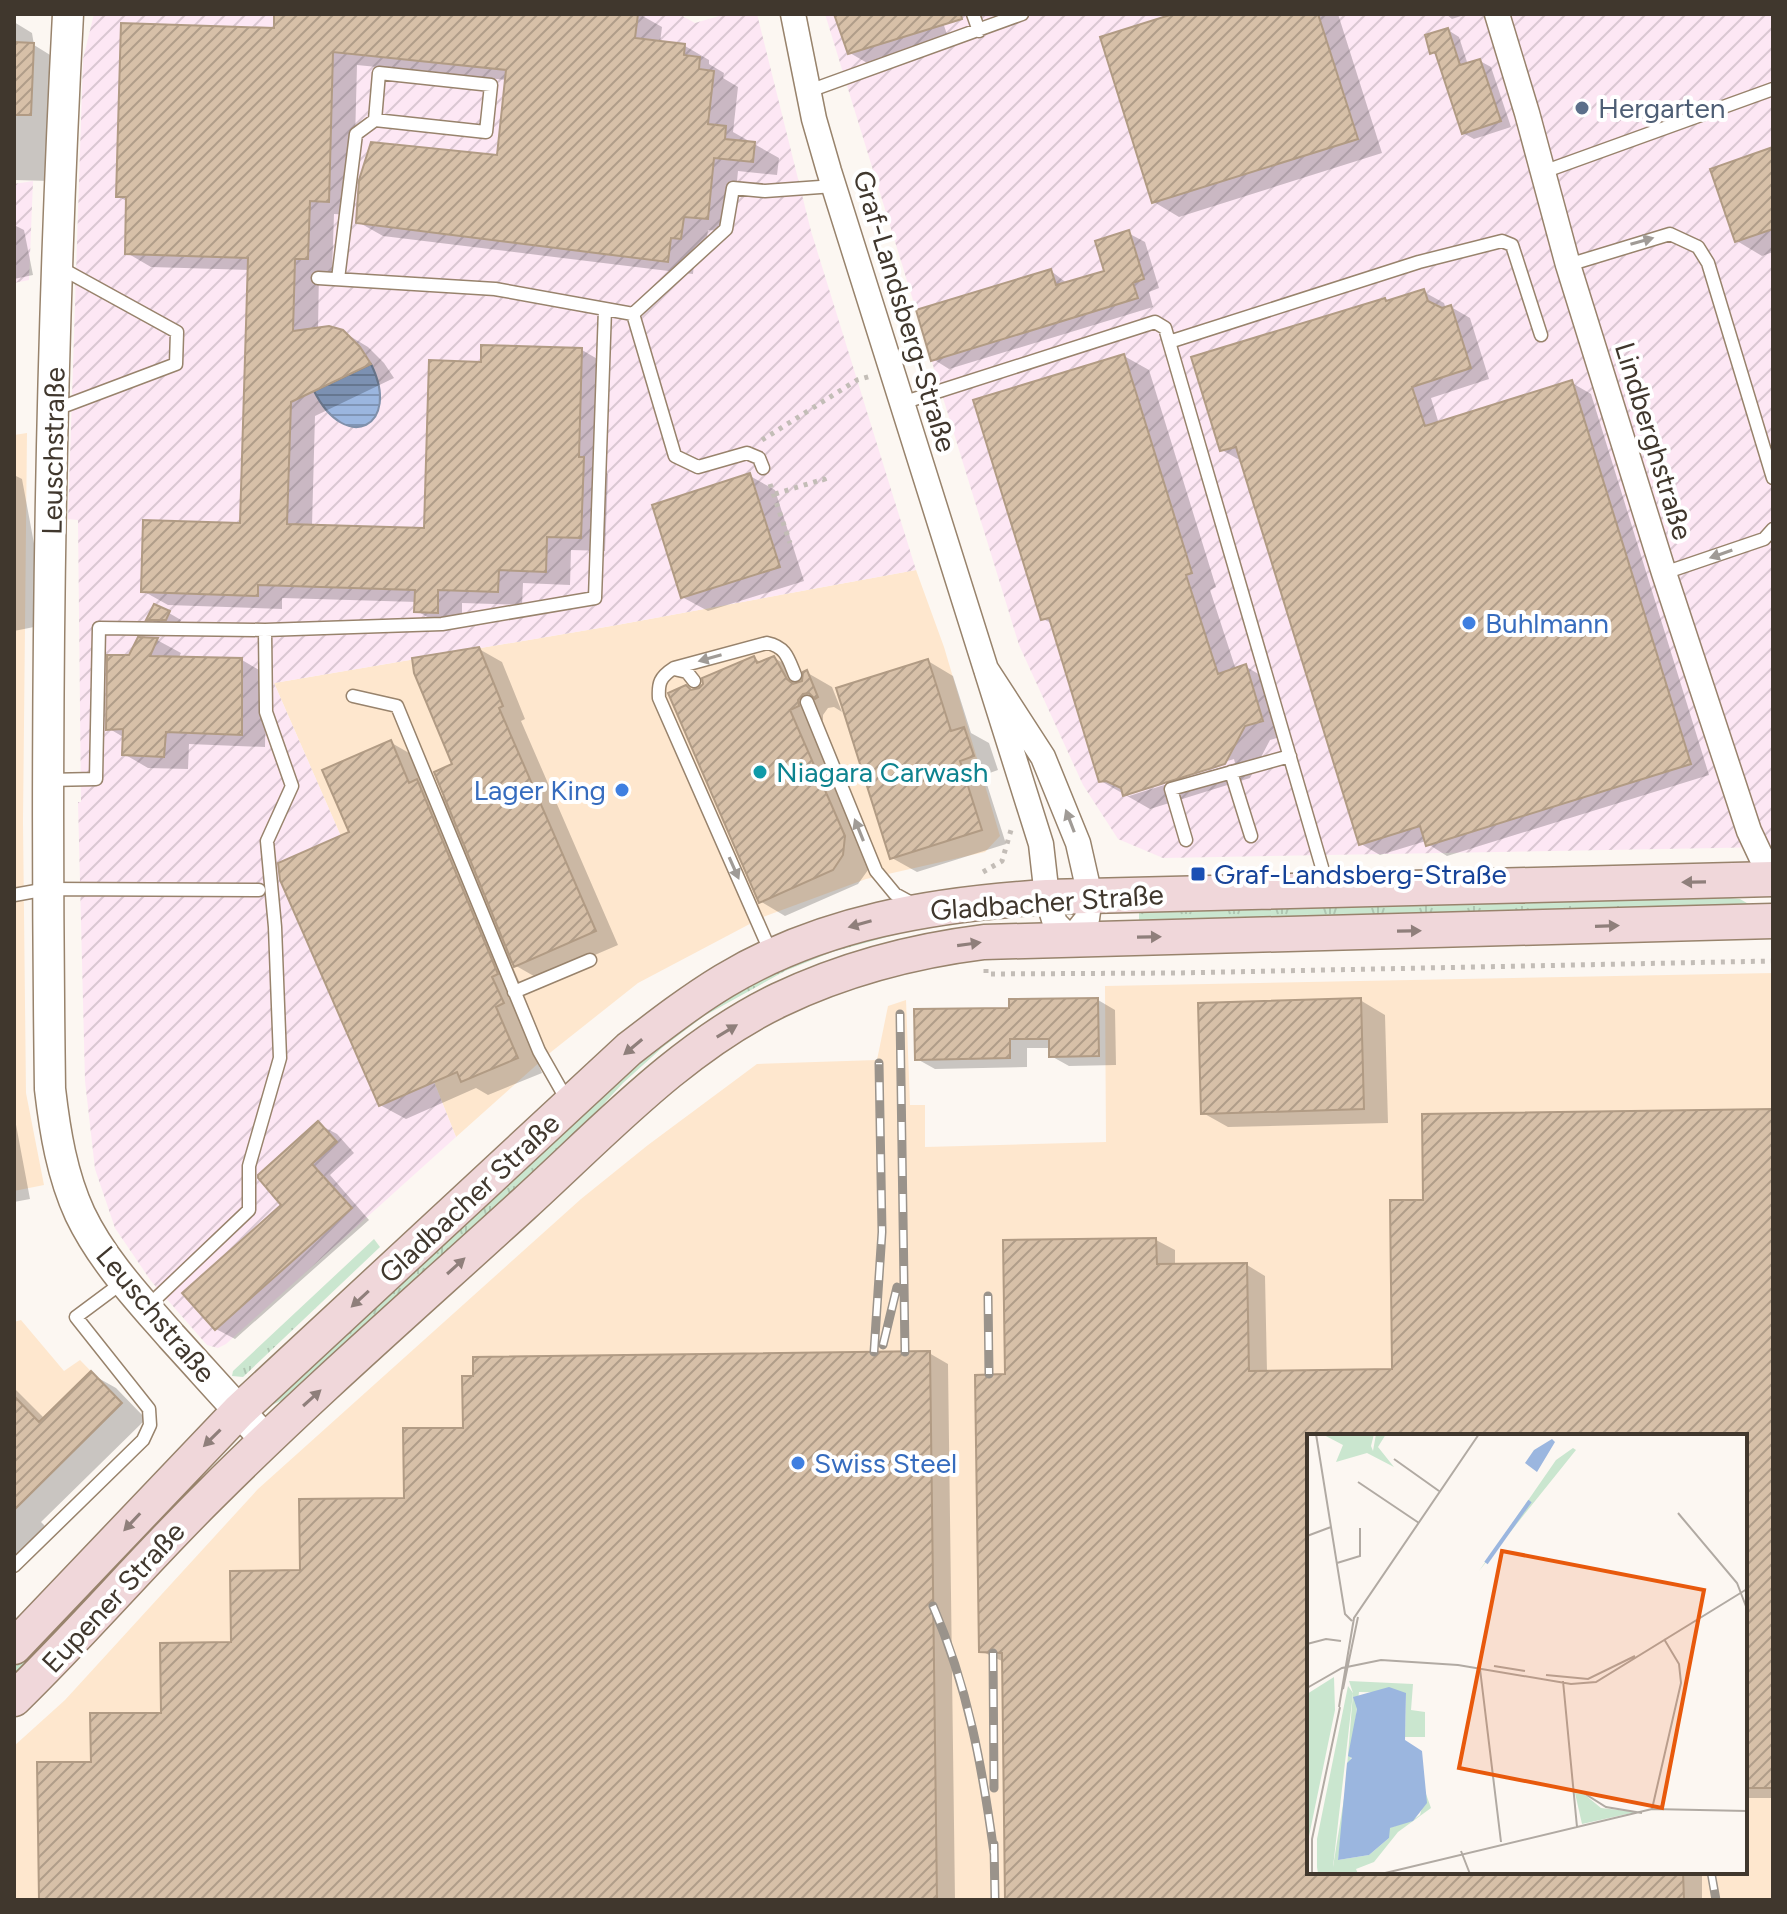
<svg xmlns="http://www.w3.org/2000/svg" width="1787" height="1914" font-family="Figtree,sans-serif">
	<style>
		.built { fill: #fee7ce; fill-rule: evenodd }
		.industrial { fill: url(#industrial-furrows) }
		.grass { fill: url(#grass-tufts) }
		.water { fill: url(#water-rules); stroke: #8090aa; stroke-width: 2 }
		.shadow { fill: #0003; fill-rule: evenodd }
		.building { fill: url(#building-hatch); stroke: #b19b84; stroke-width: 2 }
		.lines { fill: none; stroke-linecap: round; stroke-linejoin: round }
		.service-casing { stroke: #98836c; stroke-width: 15 }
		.minor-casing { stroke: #98836c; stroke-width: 27 }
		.tertiary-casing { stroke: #98836c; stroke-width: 33 }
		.secondary-casing { stroke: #98836c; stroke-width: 37 }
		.path { stroke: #c3bdb7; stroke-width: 5; stroke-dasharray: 4 6; stroke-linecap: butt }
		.service { stroke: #fff; stroke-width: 12 }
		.minor { stroke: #fff; stroke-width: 24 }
		.tertiary { stroke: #fff; stroke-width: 30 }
		.secondary { stroke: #f0d7da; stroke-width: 34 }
		.rail-casing { stroke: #9a938b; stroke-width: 9 }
		.rail { stroke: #fff; stroke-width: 6; stroke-dasharray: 18; stroke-linecap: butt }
		.oneway { fill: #a09b96 }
		.oneway2 { fill: #8f7f7b }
		.service-dot { fill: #5c6f8a; stroke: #fff; stroke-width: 3 }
		.shop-dot { fill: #3f7fe0; stroke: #fff; stroke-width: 3 }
		.culture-dot { fill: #0f9aa8; stroke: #fff; stroke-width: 3 }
		.transit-dot { fill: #1a4fb4; stroke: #fff; stroke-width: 3 }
		.labels { text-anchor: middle; stroke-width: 8; stroke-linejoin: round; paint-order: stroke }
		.service-label { font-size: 28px; fill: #4e5e75; stroke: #fff; text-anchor: start }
		.street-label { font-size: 28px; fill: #40372d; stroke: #fff }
		.shop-label { font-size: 28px; fill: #366cbe; stroke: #fff; text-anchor: start }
		.culture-label { font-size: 28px; fill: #0d838f; stroke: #fff; text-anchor: start }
		.transit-label { font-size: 28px; fill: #164399; stroke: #fff; text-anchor: start }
		.inset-river { fill: none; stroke: #9bb6df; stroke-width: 4 }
		.inset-road { fill: none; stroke: #b1aaa3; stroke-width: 2 }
		.view { fill: #e8590c; fill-opacity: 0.15; stroke: #e8590c; stroke-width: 4 }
		.inset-edge { fill: none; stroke: #40372d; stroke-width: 4 }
	</style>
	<defs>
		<pattern id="industrial-furrows" width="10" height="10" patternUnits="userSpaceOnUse" patternTransform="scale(2)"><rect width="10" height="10" fill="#fde7f4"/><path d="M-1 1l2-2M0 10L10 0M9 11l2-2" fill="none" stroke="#dac7d2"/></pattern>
		<pattern id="grass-tufts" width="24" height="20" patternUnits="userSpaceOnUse" patternTransform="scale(2)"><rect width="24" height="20" fill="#cae6cf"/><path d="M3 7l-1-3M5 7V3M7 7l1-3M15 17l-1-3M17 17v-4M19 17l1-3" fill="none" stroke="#afc6b2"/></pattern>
		<pattern id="water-rules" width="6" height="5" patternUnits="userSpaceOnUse" patternTransform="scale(2)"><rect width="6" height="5" fill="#9bb6df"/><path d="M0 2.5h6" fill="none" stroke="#8095b5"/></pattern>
		<pattern id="building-hatch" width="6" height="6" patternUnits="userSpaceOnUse" patternTransform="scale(2)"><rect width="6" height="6" fill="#d7c0a8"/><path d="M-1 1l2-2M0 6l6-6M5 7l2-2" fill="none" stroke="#b09d89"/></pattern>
	</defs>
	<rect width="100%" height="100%" fill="#fcf7f2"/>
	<path class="built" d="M27,433L23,822L26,1093L44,1185L14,1191V435Z
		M916,570L944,647L1000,836L985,852L866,879L763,917L638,983L551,1052L456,1137L434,1082L446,1077L274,683L617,625Z
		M1773,973V1900H14V1746L65,1700L258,1489L581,1199L648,1145L757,1064L877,1060L888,1006L906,1000L910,1105H925V1147L1106,1142L1105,986ZM1309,1436H1745V1872H1309Z
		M21,1320L64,1371L80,1360L122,1403L17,1506L14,1503V1322Z"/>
	<path class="industrial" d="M94,14H679L695,23L726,14H757L811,231L916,570L617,625L274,683L446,1077L434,1082L456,1137L226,1344L218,1348L207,1345L151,1281L115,1228L95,1169L85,1081L78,802H81L78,520L68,519L83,59Z
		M825,14H1773V847L1163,858L1118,839L1083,785L1019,645Z
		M33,181L29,280L14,283V184Z"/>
	<path class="grass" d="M1720,897L1740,899L1752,906L1139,924V909Z
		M931,925L832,952L785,971L704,1016L663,1047L623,1083L553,1159L293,1395L270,1406L269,1403L657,1044L737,990L830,946Z
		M374,1239L380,1247L243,1377L232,1376L233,1371Z
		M107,1571L111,1572L112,1577L14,1684V1668Z"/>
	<path class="water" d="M371,364C402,426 346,455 314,391Z"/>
	<path class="shadow" d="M277,14H639L662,27L660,43L685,46L709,60V64L724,73L723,78L738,87L733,132L779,158L777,175L738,171L732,232L708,230L705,252L695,251L693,274L383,236L358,222L499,157L507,80L357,65L353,215L334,214L332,272H319L318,329L343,332L368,347L384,363L394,378L315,416L312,526L426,530L483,364L582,350L606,364L603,471L608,474L605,551L571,550L570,585L523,583L522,605L462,603V626L441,625L417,611V602L282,598V609L168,605L143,591L242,525L250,270L151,267L127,253L128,202L118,196L276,30Z
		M837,14H940L950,43L874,67L850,53Z
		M1180,14H1338L1382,153L1179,217L1154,202Z
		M1446,14H1467L1452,19Z
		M14,22L32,33L34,45L55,58L51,181L14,180Z
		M1448,30L1459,37L1468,65L1480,61L1491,67L1511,127L1474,139L1463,133L1438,56L1432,52Z
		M1773,149V252L1762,256L1737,241Z
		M14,225L24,230L33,275L14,279Z
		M1128,233L1145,242L1159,288L1149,292L1153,307L949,369L933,359L1051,271L1068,284L1106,272Z
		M1424,292L1444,303L1446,309L1451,307L1470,318L1489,379L1431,398L1439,424L1572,383L1591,394L1709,775L1447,856L1428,844L1426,841L1380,855L1361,844L1243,462L1222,450L1384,300L1388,302Z
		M1124,356L1149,370L1216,587L1210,590L1236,670L1245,666L1270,681L1287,735L1270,740L1250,778L1150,809L1101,781L1053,624L1043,619ZM1234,759L1235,763L1129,796L1124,793Z
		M14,475L22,479L49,624L14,631Z
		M750,476L775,490L804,581L708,611L682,597Z
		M169,613L181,620L178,626L160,625L149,619Z
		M139,639L157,640L181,653L178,659L242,660L266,674L265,747L189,744L188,769L148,768L124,754L125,738L108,728L130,657Z
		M479,649L502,662L525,719L521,721L618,945L539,979L511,963L522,988L516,991L528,1018L520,1021L542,1073L488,1095L476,1088L406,1119L380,1105L351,833L390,742L416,757L429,788L447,799Z
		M754,658L762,663L774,658L800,672L804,680L806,672L832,687L842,712L834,707L828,708L823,715V720L814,725L869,851L868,870L858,884L785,916L760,901L693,691L700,690Z
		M928,661L953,676L971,733L989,743L998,770L984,775L1006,844L917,872L892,858Z
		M1098,1000L1115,1010L1116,1065L1069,1066L1051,1056V1048H1027V1067L935,1069L917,1059Z
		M1360,1000L1385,1015L1388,1123L1228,1127L1203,1113Z
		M1773,1111V1798H1745V1436H1309V1872H1702V1900H1007L1004,1662L981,1651L1007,1376L1156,1240L1175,1250V1266L1247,1265L1265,1276L1267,1372L1394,1371L1425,1202Z
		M14,1114L30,1199L14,1202Z
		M318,1124L337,1134L354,1153L330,1175L369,1220L235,1339L216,1329L284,1205Z
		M929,1353L948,1364L955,1900H41L93,1764L163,1715L302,1572L406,1500L465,1430Z
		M91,1374L116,1388L146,1419L41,1522L54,1535L14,1574V1388L45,1419Z"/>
	<path class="building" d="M274,14H638L635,38L685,44L684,55L700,57L699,69L714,71L708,124L726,126L725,139L755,142L753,162L714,158L708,219L684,217L681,239L671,238L668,262L356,223L359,180L371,142L497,155L506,70L333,52L329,202L310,201L308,259H295L293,331L329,326L343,330L360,347L371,364L291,402L287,524L424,528L429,360L481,362V345L582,348L579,457H584L581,538L547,537L546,572L499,570L498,592L438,590V613L414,612L415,590L258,585V596L141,592L143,520L240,523L248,258L125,254L126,197H116L121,23L274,28Z
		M834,14H961L962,19L848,54Z
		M1173,14H1318L1358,139L1152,203L1100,37Z
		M1448,28L1460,65L1480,59L1501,121L1462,134L1435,52L1430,54L1425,35Z
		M14,42L34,43L31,115H14Z
		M1773,147V229L1735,242L1710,169Z
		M1129,230L1144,279L1133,283L1138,298L931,361L916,310L1051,269L1056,285L1104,271L1095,241Z
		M1424,289L1428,301L1442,308L1451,305L1471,368L1412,387L1425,426L1572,380L1691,764L1426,846L1420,826L1359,845L1236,447L1220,451L1191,357L1385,298L1386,301Z
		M1124,354L1192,573L1186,575L1218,674L1246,664L1263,721L1245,726L1225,764L1123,796L1121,788L1106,781L1099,782L1049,618L1041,620L973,400Z
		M750,473L780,567L681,598L652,505Z
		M154,604L170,611L166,620H146Z
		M138,637L158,638L150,656L242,658V735L166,732L164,757L122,755L123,729L106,730L107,655H129Z
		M479,647L503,706L499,708L596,931L514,967L434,772L452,764L414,673L412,658Z
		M754,656L757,663L774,656L787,679L793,684L802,681L803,672L807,670L818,697L815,699L809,693L803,694L798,700L799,706L790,710L845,836L843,855L833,870L759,903L668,693L686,685L691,690L699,688L703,684L702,678Z
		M928,659L951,731L964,727L974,756L960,761L982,830L890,859L836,688Z
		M391,740L409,783L417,779L498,974L492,977L504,1003L496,1007L518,1058L461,1082L457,1072L379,1106L280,880L278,863L349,832L322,770Z
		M1098,998L1099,1056L1049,1057V1039H1010V1058L915,1060L914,1009L1009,1008V999Z
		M1361,998L1364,1109L1201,1114L1198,1003Z
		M1773,1109V1788H1745V1436H1309V1872H1683L1684,1900H1005L1002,1653L979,1652L975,1375L1005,1374L1003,1240L1156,1238L1157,1264L1247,1263L1249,1371L1392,1369L1390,1200H1423L1422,1114Z
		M318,1121L337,1142L312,1164L352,1208L215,1330L182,1293L281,1205L258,1178V1175Z
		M930,1351L937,1900H39L37,1762H91L90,1713H161L160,1643L231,1642L230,1571L300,1570L299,1499L404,1498L403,1428H463L462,1376H473V1357Z
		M91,1371L122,1403L14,1510V1396L39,1422Z"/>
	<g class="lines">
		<g class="service-casing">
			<path id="service" d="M973,14L979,31
				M809,91L1022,14
				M1543,172L1773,89
				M1568,265L1670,234L1698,247L1708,263L1773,478
				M318,278L495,289L633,314L726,229L733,188L765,191L834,186
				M338,279L356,134L375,120L486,132L491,85L379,73L375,120
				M633,314L675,456L698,467L747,453L759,458L763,468
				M1169,342L1419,262L1502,241L1512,245L1541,335
				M902,403L1155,322L1165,328L1328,888
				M54,410L176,364L177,332L59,267
				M1664,573L1764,539L1773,529
				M674,669L687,672L694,681
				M353,696L397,706L539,1051L568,1102
				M807,702L876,871L895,894L917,906
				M1231,772L1251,836
				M47,780L96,779L99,628L265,630L442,624L595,598L605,309
				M1186,840L1171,789L1290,756
				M14,895L47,889L259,890
				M772,955L659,698C658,683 660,677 674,668L767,643C786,647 788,658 795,675
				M514,992L590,960
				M146,1308L249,1210V1166L280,1058L275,927L267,841L292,786L266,712L265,630
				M14,1566L143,1440L150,1425L149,1409L76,1317L123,1282"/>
		</g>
		<g class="minor-casing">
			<path id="minor" d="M793,14L814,119L829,171L1041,844L1047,897L1055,923L1071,939L1087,919L1090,896L1078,843L1043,757L986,669
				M1497,14L1527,113L1568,265L1664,573L1749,831L1772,880"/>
		</g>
		<g class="tertiary-casing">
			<path id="tertiary" d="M68,14C49,372 45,731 50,1089C55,1132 62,1175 80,1214C102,1260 137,1297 171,1336C203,1371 234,1406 266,1440"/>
		</g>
		<g class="secondary-casing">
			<path id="secondary" d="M14,1647L239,1411L629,1049C660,1025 691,1001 724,981C822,922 935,904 1047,897L1773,879
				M14,1699C82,1633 143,1561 210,1495C311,1394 419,1300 524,1204C603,1132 681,1047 779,1000C844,969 912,951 984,942L1773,921"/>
		</g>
		<path class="path" d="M762,440L857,380L871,376
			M770,484L790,543
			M775,494L824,479L827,487
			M983,872L1002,861L1011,830
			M986,969V974L1175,973L1773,961"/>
		<use href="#service" class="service"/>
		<use href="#minor" class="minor"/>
		<use href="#tertiary" class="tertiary"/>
		<use href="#secondary" class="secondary"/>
		<g class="rail-casing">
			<path id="rail" d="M900,1014L905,1352
				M988,1296L989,1374
				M883,1345L897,1287
				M874,1352L882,1232L879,1063
				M933,1606C968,1688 982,1765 994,1853
				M993,1653L994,1788
				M994,1844L995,1900
				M1711,1872L1716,1900"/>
		</g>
		<use href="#rail" class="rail"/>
	</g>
	<defs><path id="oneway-solid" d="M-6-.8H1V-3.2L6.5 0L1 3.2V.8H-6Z" transform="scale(2)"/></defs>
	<g class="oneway">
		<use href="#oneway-solid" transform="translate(1642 241) rotate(-16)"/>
		<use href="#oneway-solid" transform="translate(1721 554) rotate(161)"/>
		<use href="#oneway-solid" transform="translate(710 658) rotate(164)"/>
		<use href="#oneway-solid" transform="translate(1070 821) rotate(-111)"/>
		<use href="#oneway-solid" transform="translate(859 830) rotate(-112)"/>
		<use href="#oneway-solid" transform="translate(734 868) rotate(66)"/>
	</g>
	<g class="oneway2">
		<use href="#oneway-solid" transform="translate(1694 882) rotate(179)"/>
		<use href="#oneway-solid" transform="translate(860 924) rotate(164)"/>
		<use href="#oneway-solid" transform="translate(1607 926) rotate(-2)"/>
		<use href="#oneway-solid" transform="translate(1409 931) rotate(-1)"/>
		<use href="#oneway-solid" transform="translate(1149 937) rotate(-1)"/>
		<use href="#oneway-solid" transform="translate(969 944) rotate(-8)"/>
		<use href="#oneway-solid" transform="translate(727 1031) rotate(-31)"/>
		<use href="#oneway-solid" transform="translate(633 1047) rotate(140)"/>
		<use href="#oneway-solid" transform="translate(456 1266) rotate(-42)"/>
		<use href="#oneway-solid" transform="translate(360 1299) rotate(137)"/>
		<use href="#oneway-solid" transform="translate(312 1398) rotate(-42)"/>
		<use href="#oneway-solid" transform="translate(212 1438) rotate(135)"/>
		<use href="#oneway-solid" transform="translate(132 1522) rotate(133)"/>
	</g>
	<circle class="service-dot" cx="1582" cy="108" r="8"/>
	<g class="shop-dot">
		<circle cx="1469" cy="623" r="8"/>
		<circle cx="622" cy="790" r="8"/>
		<circle cx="798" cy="1463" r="8"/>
	</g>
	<circle class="culture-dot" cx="760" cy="772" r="8"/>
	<rect class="transit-dot" x="1190" y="866" width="16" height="16" rx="4"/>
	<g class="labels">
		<g class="service-label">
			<text x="1598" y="118">Hergarten</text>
		</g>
		<g class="street-label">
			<text transform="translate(905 311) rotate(73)" y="10">Graf-Landsberg-Straße</text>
			<text transform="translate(1654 441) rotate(73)" y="10">Lindberghstraße</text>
			<text transform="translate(53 451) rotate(-89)" y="10">Leuschstraße</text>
			<text transform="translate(1047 902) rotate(-4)" y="10">Gladbacher Straße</text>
			<text transform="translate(469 1198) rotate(-43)" y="10">Gladbacher Straße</text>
			<text transform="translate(156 1314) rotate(50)" y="10">Leuschstraße</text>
			<text transform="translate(113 1597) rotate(-47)" y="10">Eupener Straße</text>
		</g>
		<g class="shop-label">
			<text x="1485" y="633">Buhlmann</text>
			<text x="606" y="800" text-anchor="end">Lager King</text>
			<text x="814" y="1473">Swiss Steel</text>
		</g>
		<g class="culture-label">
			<text x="776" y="782">Niagara Carwash</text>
		</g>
		<g class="transit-label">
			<text x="1214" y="884">Graf-Landsberg-Straße</text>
		</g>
	</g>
	<g transform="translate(1307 1434)">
		<rect width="440" height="440" fill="#fcf7f2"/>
		<path d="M15,0H67L64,12L66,17L69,0H79L71,13L87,33L60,19L29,28L36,11ZM266,14L269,16L172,137L249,26ZM42,247L106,250L104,276L118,278V303H98L99,259L52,258L31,426L62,421L82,404V394L94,390L90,386L82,392L71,381L73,373L79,372L103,388L113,381L119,360L124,374L91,398L67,428L49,435L51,440H11L10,433H26L38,358L46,259Z" fill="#cae6cf"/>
		<path d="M27,243L28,276L0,412V260ZM41,252L46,259L26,433H10V405ZM268,359L277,360L294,374L329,378L275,390Z" fill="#cae6cf"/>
		<path d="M245,5L248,8L230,38L218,29L227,16ZM82,253L99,259L98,306L115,317L120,369L106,387L83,394L82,404L62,421L31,426L40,329L45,324L41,322L50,275L46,263Z" fill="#9bb6df"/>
		<path class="inset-river" d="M179,129L223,67"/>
		<path class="inset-road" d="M9,0L38,180L45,187M87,25L132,57M51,48L112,89M371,79L430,149L440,175M0,102L24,93M30,129L53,122V94M0,210L19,205L34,207M187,232L218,237M173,235L194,408M239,241L281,245L328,222M256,247L270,393M0,254L35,234L74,226L151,231L264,250L289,248L440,155M36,255L51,183M32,273L47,184L172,0M266,358H275L299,373L335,379M345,375L374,249L372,230L357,205M154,417L163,440M5,440V405L33,273M74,440L345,375L440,377"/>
		<path class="view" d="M195,117L397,156L355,374L152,334Z"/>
		<rect width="440" height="440" class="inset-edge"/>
	</g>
	<rect width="1787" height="1914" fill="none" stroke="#40372d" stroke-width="32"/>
</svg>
